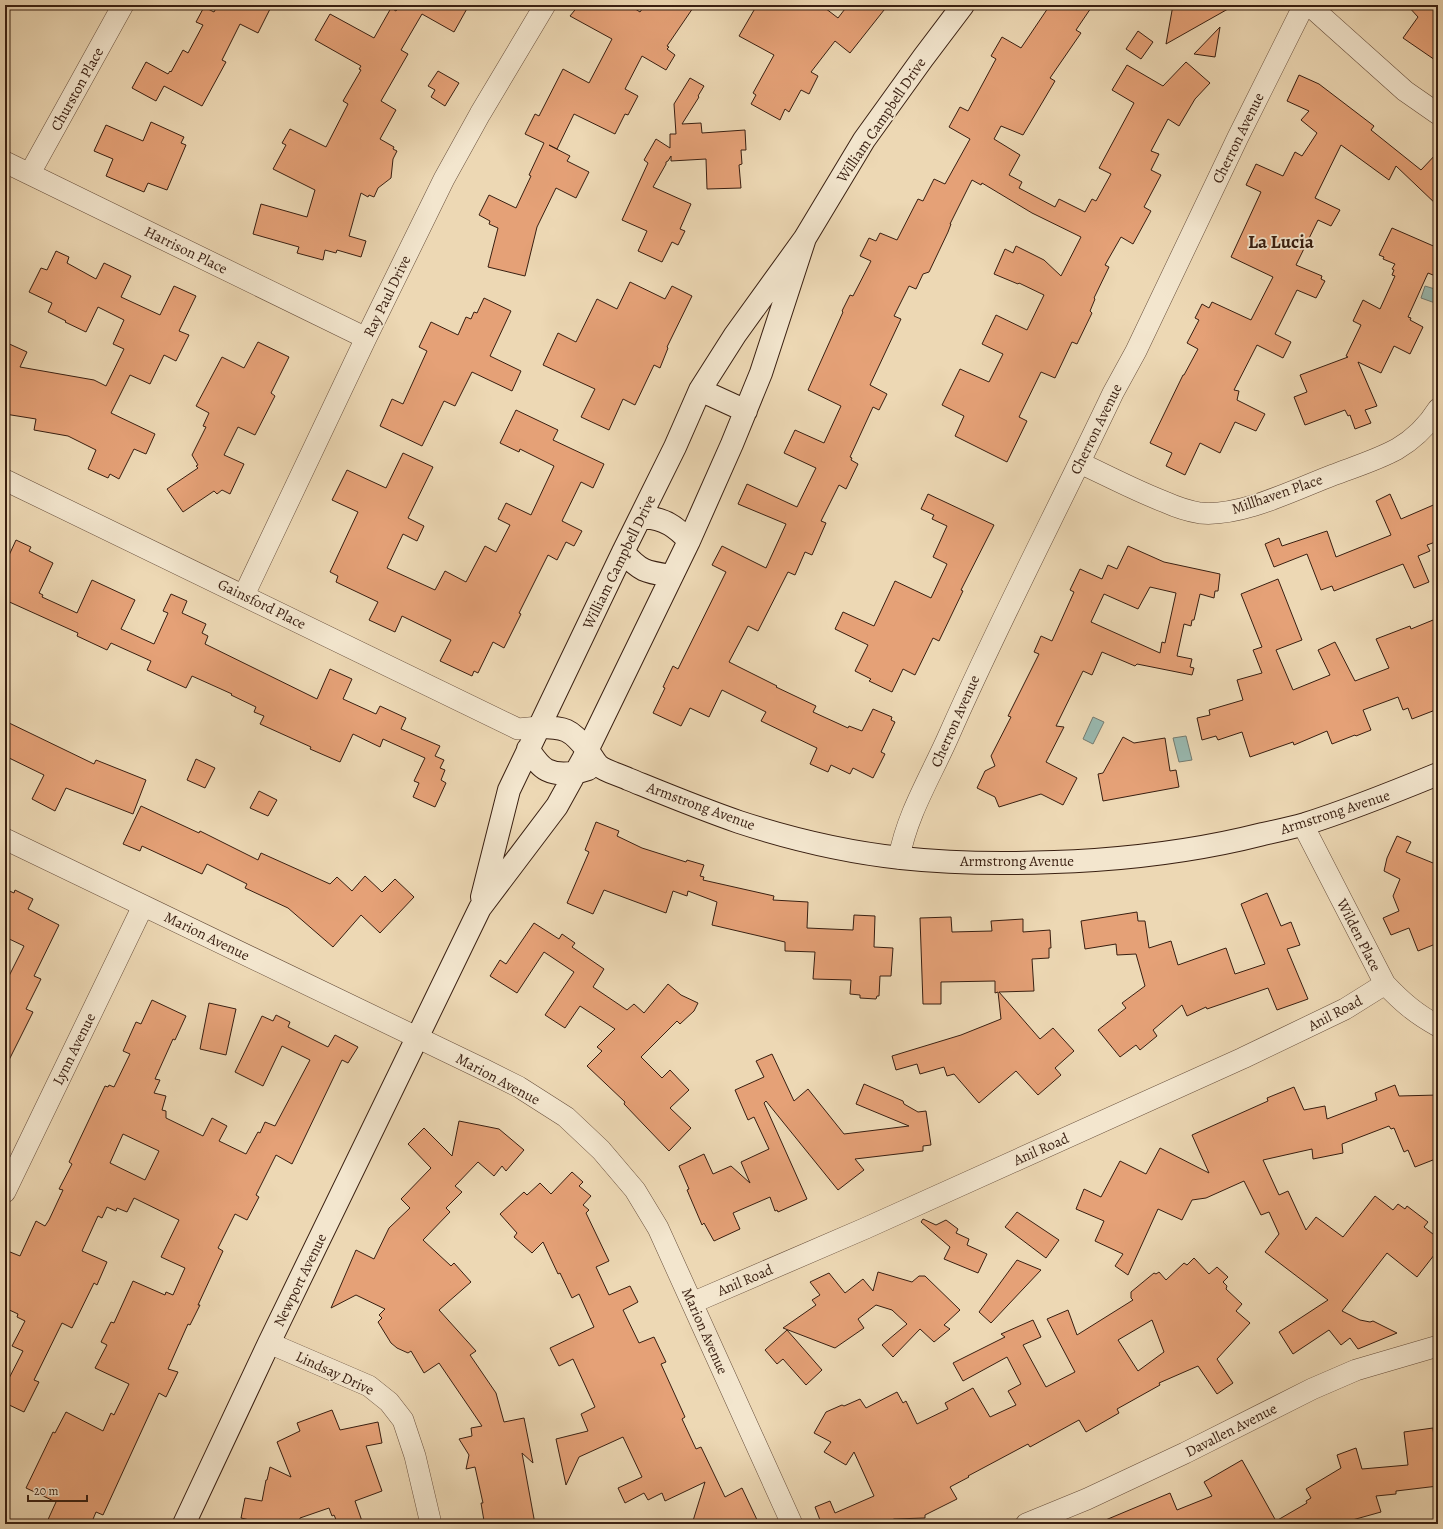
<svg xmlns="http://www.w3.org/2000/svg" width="1443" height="1529" font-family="Alegreya,serif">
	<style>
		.water { fill: #99b9b0; stroke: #737b70 }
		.building { fill: #e5a177; stroke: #391f11; fill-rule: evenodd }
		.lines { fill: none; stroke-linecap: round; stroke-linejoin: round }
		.street-casing { stroke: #664d3a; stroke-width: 22 }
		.secondary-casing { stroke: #391f11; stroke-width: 24 }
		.street { stroke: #f3e6ce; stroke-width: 21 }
		.secondary { stroke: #f3e6ce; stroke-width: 22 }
		.labels { text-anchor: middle; stroke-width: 3.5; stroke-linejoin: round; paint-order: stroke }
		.street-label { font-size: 15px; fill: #391f11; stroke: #f3e6ce }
		.district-label { font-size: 19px; font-weight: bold; fill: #391f11; stroke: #f3e6ce }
	</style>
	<rect width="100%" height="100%" fill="#edd8b4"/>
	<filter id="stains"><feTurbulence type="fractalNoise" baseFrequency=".005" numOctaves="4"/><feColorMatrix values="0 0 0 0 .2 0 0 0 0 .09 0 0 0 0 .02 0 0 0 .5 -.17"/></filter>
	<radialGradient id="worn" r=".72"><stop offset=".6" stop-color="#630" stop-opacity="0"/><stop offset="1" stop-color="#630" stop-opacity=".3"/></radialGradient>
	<path class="water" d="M1425,286L1438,290V304L1421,298Z
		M1093,717L1104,722L1093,744L1083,739Z
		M1186,736L1192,760L1179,762L1173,738Z"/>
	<path class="building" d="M218,5H272L258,33L240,24L222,60L226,62L202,106L164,86L156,101L132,88L146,62L168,74L170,71L171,72L183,50L188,53L203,25L196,22L204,7L214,12Z
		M400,5H469L454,32L422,14L401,50L408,54L381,101L396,110L380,139L394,147L393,149L397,151L393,159L391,178L378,188L374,197L369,195L368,197L361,193L349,236L366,241L361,257L337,250L336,253L325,250L323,260L297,253L299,247L253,234L261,204L307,217L315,190L273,169L286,145L282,143L290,129L326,147L348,104L343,101L361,70L359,69L361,66L315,40L330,14L374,38L391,8L396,11Z
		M579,5H629L640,12L645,5H695L667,46L669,47L667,49L675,55L666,70L642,56L625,89L638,96L628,115L625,114L615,134L574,114L557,149L549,145L570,156L567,161L589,172L576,198L556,188L537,227L525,276L488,267L498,228L489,224L490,221L479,215L489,195L516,208L531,176L529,175L544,143L525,134L535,114L539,116L563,69L589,83L612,39L570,16Z
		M757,5H821L838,18L848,5H888L850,53L835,41L811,72L818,76L809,94L801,90L789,112L785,109L780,120L751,104L756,95L753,93L774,55L739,36Z
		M1050,5H1093L1076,30L1081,33L1050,78L1055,81L1023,135L1001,126L994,139L1020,155L1009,175L1022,182L1019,188L1055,207L1059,199L1085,212L1092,199L1096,201L1111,174L1099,168L1134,103L1112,90L1127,65L1163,86L1186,62L1210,83L1195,99L1179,126L1168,119L1151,151L1159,154L1151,170L1161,175L1144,207L1151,211L1133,244L1121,237L1105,265L1109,267L1094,298L1095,299L1090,311L1092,313L1077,344L1072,342L1055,378L1041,372L1019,417L1027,421L1007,462L955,436L964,416L942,405L960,369L989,382L1003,354L982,344L996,315L1027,330L1044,295L1019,283L1018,284L994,274L1005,249L1013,253L1016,246L1044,260L1061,276L1081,237L1032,213L982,183L981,185L972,180L950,224H951L948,232L929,272L923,274L916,289L909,286L894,316L901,319L870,385L887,394L879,410L873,407L850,457L852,458L851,460L858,464L846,489L839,485L821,521L826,523L812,555L805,552L795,575L788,572L758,631L748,626L729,662L777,686L776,687L816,706L813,712L848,728L849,726L862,731L873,709L892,717L891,720L895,722L881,752L885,754L873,778L853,768L850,774L831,765L828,772L810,764L817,748L761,721L766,712L722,690L709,717L690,708L681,726L653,713L665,688L663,687L673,666L678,669L726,572L712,565L722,546L766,568L786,524L738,504L747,484L797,507L816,468L784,453L795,430L824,443L841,406L808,390L843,312L842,311L850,295L853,296L871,261L860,256L869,238L876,241L880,233L897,240L918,199L923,201L934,179L945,184L970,139L949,127L960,107L968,111L996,59L991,56L1002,37L1021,48Z
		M1173,5H1235L1166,44Z
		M1407,5H1438V62L1403,38L1418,17Z
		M1220,27L1215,57L1194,54Z
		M1138,31L1153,42L1141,59L1126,49Z
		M438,71L459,83L445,106L431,97L435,90L428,86Z
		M1299,75L1319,84L1374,126L1371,130L1421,170L1438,152V206L1396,166L1389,180L1341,145L1315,198L1340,210L1331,226L1318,220L1296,265L1322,276L1321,279L1325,281L1316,298L1297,290L1275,334L1291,342L1283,358L1257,345L1234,390L1239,391L1237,400L1265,414L1256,431L1235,422L1220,453L1200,443L1185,475L1166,466L1172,453L1150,443L1183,375H1184L1198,349L1187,343L1199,320L1195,318L1202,304L1209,308L1212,302L1251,320L1273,277L1231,257L1261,192L1246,185L1256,164L1283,176L1295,152L1302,156L1317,133L1301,120L1309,111L1287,101Z
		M690,78L704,86L698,96L699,97L682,124L701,123L702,133L745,130L746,150H741L742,164L739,165L741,188L707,189L706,159L671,161V156L668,161L666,162V164L653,187L691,204L680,229L685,231L678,245L672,242L662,262L638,251L647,231L622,220L648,163L644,160L656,139L670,148V134H676L674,104Z
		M151,122L184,137L181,143L186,145L167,190L148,183L144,192L106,176L113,159L94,151L106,125L143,141Z
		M1392,228L1438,248V277L1428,273L1408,317L1411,318L1410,320L1423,327L1410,354L1394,346L1381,373L1358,362L1377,406L1365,410L1371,423L1355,429L1350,415L1348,416L1345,410L1305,425L1294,397L1307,392L1300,375L1348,357L1346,356L1361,325L1353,321L1363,300L1380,309L1395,276L1392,275L1394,270L1392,269L1395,264L1383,259L1384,257L1379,255Z
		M56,251L69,257L67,263L96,279L104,263L131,276L121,297L160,315L174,286L196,296L179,331L189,335L176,361L164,355L150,384L130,375L111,413L155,434L146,454L134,449L119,479L110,474L108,478L88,469L96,450L68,436L34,430L36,419L5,414V342L27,352L20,367L94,380L106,386L124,349L113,344L124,320L98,307L86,332L65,322L66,321L48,312L52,303L29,292L41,268L47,270Z
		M630,282L665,299L672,286L692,296L667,347L668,348L660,368L654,365L635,405L623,399L609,430L581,417L595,389L543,365L558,333L576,342L597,299L617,309Z
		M484,298L511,311L490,356L521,371L512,391L472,372L455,406L444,401L422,446L380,426L392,399L403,404L427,351L419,347L431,322L458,335L466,317L471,319L474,312L477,313Z
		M258,342L289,357L271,393L275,396L255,435L238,427L224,455L244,464L230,494L222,490L217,494L214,491L183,512L167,489L198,468L196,466L198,465L192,455L206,427L203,426L209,413L196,406L222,357L244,368Z
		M516,410L558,430L553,440L604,464L593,488L581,482L562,521L582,531L574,546L566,542L557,560L548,555L519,613L521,614L504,648L493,642L478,673L474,671L472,676L440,661L451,640L402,616L395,632L369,620L378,602L336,582L338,576L330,572L358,512L332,500L347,470L386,488L403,453L433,467L408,518L424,526L417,541L403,534L387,568L435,590L445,571L466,582L485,546L496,552L510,525L498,519L506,503L531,515L554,466L520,449L519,452L500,443Z
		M928,494L994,525L961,590L963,591L939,641L933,638L915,675L903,669L892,692L869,681L871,679L855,671L868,645L835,629L843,612L874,626L895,581L931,598L947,564L933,557L947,526L932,519L934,515L921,509Z
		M1390,494L1401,519L1438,503V541L1427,545L1430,551L1418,556L1429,582L1414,588L1403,564L1334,591L1332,586L1321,590L1307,554L1274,567L1265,544L1279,538L1282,546L1327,531L1336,557L1391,535L1376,501Z
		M16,540L31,547L29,551L53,563L39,593L43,595L42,597L77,613L92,580L135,600L121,629L154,644L168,613L163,611L171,594L187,601L182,613L206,624L202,633L208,636L205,644L317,699L330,669L352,679L343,699L376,714L380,706L406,718L401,729L440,746L435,756L444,760L440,768L445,770L441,780L446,783L435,807L413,797L419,783L414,781L425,758L383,739L380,747L353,734L340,762L310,749L311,747L260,724L264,716L254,712L256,707L231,695L232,694L192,676L186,688L147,670L151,661L111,643L107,650L77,636L78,633L5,600V564Z
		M1128,546L1164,562L1220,574L1218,591H1215L1214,598L1200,594L1194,620H1192L1191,626L1184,624L1177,656L1192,659L1190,667L1194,668L1192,675L1137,664L1135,666L1102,652L1092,675L1083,671L1056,726L1064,727L1046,762L1077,778L1063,805L1041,794L999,807L995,797L977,788L985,771L995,766L991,756L1011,717L1008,716L1039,654L1034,652L1041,636L1052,641L1074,592L1070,590L1080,569L1102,579L1108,565L1117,569ZM1150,587L1176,593L1165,643L1162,642L1160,653L1091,622L1104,594L1138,609Z
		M1278,579L1302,640L1276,650L1293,690L1330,675L1318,650L1335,642L1355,681L1389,668L1376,639L1410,626L1411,629L1438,618V709L1412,719L1408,708L1403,710L1398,697L1363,710L1371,730L1356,736L1355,735L1332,744L1327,731L1294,745L1293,742L1250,757L1242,732L1218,740L1216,736L1202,740L1197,718L1210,715L1209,710L1243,700L1237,680L1262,673L1253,650L1262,647L1241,594Z
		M5,721L94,764L96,760L146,780L133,814L66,788L55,811L32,799L44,775L5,756Z
		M1123,737L1134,743L1165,738L1170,771L1176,770L1179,787L1103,801L1098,774L1103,773Z
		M196,759L215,768L205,788L187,780Z
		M259,791L277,800L268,816L250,808Z
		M141,806L199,833L200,831L258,860L261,853L330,884L337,877L352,891L365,876L382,892L395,879L414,897L380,933L361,915L333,947L288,908L245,888L247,884L207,864L202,874L142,846L140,851L123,844Z
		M596,822L619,831L617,836L642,848L686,862L687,860L704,865L700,876L704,877L703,880L774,896L773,900L808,902L807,928L853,930L854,915L875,916L874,947L893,948L891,976H880L879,996H877L876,999L860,998V995L850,994L851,980L813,979L815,952L785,951V942L712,925L717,902L688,891L687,896L673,891L666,913L604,890L593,914L567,903L589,852L585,850Z
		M1397,836L1411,842L1406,852L1438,865V943L1418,951L1409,928L1391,935L1383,918L1399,911L1393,896L1400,879L1384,871L1387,858Z
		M5,889L14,893L15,890L33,899L28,909L59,925L34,976L41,979L26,1009L33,1012L5,1068V980L8,978L24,946L5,937Z
		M1267,893L1281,926L1291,922L1300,945L1287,949L1308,999L1277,1010L1268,988L1207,1009L1206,1007L1187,1016L1182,1005L1153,1030L1157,1036L1140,1050L1136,1045L1120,1057L1098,1030L1126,1008L1122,1003L1145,986L1136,954L1117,955L1116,944L1085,949L1081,921L1137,912L1138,921H1145L1149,948L1171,941L1178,965L1226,948L1235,974L1265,964L1241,904Z
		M951,917L952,932L992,931L991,921L1023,919V932L1050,930L1051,948H1049V958L1032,959L1034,991L999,992L1040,1039L1053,1028L1074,1051L1055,1068L1061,1075L1038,1095L1016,1071L979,1103L954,1074L947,1076L944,1067L920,1074L917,1064L896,1070L892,1056L961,1035L1001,1019L998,992L995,993V981L941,982V1004H923L920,918Z
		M534,923L559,939L562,934L575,943L572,947L604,969L593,987L627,1010L634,1004L644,1013L668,984L681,995L698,1003L694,1011L680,1024L677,1021L641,1057L662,1078L670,1070L689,1090L670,1108L691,1128L669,1151L624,1104L625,1102L587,1066L602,1051L597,1047L615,1029L580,1006L565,1028L545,1015L574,972L544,952L517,993L490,976L500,960L506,964Z
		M152,1000L186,1016L175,1040L173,1039L155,1079L160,1080L154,1093L166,1096L162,1110L166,1111V1118L203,1136L212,1118L227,1126L219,1141L246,1154L258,1132L260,1133L265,1122L275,1126L310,1060L282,1046L263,1086L235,1072L262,1016L273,1021L276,1015L290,1022L288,1027L328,1047L335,1035L358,1047L348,1063L342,1060L292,1164L276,1155L256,1195L259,1197L247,1220L235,1214L218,1248L223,1251L198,1305H200L190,1325L188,1324L168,1369L178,1372L166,1397L159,1393L103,1515L96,1512L91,1524H46L56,1502L26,1488L53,1432L55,1433L66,1412L103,1431L111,1413L114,1415L129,1384L95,1368L107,1345L101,1342L111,1322L114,1323L133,1281L165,1295L166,1292L173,1295L185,1268L161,1257L179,1220L134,1198L127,1212L117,1208L116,1211L107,1207L102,1218L98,1216L82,1251L107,1262L97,1285L94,1283L72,1328L62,1323L34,1380L39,1382L24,1412L5,1403V1386L23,1351L12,1346L25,1321L17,1317L18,1314L5,1308V1250L20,1256L36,1221L45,1226L49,1220L63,1190L59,1189L72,1164L69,1162L105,1086L108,1087L109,1085L114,1087L130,1054L123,1051L136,1022L141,1024ZM123,1134L159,1151L145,1180L110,1163Z
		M209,1003L236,1009L226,1055L200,1049Z
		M772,1054L794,1101L808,1089L844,1134L909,1126L856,1104L864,1084L903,1101L904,1104L918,1112L926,1111L931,1145L923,1146V1151L855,1159L864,1170L838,1190L766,1101L764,1103L807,1199L778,1212L777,1210L775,1211L770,1197L733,1213L740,1229L714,1241L704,1223L702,1225L687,1190L689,1189L679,1166L704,1154L713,1174L731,1166L750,1183L741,1162L769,1149L754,1117L748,1120L735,1090L764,1077L756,1061Z
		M1395,1085L1399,1096L1438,1095V1158L1415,1167L1408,1150L1404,1152L1394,1128L1391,1129L1389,1126L1342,1144L1343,1153L1313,1159L1312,1149L1263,1160L1279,1195L1288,1191L1306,1230L1316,1217L1343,1237L1375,1196L1393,1210L1398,1204L1405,1209L1407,1206L1428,1222L1424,1227L1438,1238V1250L1417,1277L1387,1253L1342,1311L1360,1320L1370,1322L1373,1321L1397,1333L1358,1349L1350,1338L1341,1345L1329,1330L1293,1354L1279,1332L1328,1300L1265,1252L1279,1234L1269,1212L1261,1215L1244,1181L1206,1198L1192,1200L1182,1220L1158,1209L1128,1275L1115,1266L1123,1254L1095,1241L1104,1221L1076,1209L1084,1189L1101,1197L1120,1161L1146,1174L1160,1148L1209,1173L1192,1135L1268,1101L1267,1098L1294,1087L1304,1110L1325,1106L1327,1119L1377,1100L1375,1093Z
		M459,1121L499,1129L524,1150L506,1171L502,1166L494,1176L478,1162L455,1186L462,1192L446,1208L450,1212L423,1240L451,1266L454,1263L471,1282L439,1310L476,1351L470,1355L496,1393L504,1422L524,1418L533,1463L522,1453L535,1524H487V1521H484L481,1503H483L475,1467L466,1469L469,1455L459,1439L472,1436L471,1428L482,1426L439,1363L424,1373L411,1351L408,1353L397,1348L391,1343L378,1322L382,1318L379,1315L385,1309L356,1295L331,1308L356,1250L374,1259L389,1228L410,1208L401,1199L431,1168L408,1144L424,1128L452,1156Z
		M572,1172L583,1182L579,1186L591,1196L583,1205L589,1210L586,1213L609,1261L596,1267L609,1295L630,1286L638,1302L623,1310L639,1343L654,1337L666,1362L661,1364L685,1417L682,1419L696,1449L701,1447L725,1497L742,1488L759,1524H692L705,1482L665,1501L662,1493L648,1500L644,1493L625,1503L618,1488L642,1477L623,1437L579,1457L566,1485L556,1439L588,1431L581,1414L595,1407L573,1359L559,1366L550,1348L594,1327L579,1294L572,1298L560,1273L558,1274L543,1242L532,1253L514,1237L517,1233L500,1214L524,1192L527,1195L540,1183L551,1194Z
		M1017,1212L1059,1240L1046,1258L1005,1227Z
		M923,1219L936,1225L946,1220L958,1229L956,1233L969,1239L967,1245L987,1254L978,1273L944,1259L950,1247L921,1222Z
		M1194,1258L1209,1274L1217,1267L1228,1277L1223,1282L1227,1286L1226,1289L1242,1304L1236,1311L1250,1323L1217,1359L1233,1383L1217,1394L1198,1366L1159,1383L1160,1385L1117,1409L1119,1413L1086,1432L1079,1420L1030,1447L1028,1444L968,1476L969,1477L950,1487L957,1499L925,1515V1518L894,1519L883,1524H811L820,1520L815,1507L830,1501L835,1513L874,1496L854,1452L846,1465L824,1452L831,1442L814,1433L826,1412L842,1405L844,1406L860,1399L866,1408L897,1392L903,1403L906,1401L917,1424L948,1409L945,1403L973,1388L990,1417L1016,1405L1008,1391L1021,1384L1007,1357L963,1381L953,1363L1005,1337L1001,1334L1033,1320L1041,1337L1023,1345L1046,1387L1075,1372L1047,1319L1068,1310L1077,1335L1133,1300L1131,1298V1292L1154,1273L1156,1274L1159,1272L1166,1280L1184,1263L1187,1265ZM1152,1320L1164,1352L1138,1371L1118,1340Z
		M1017,1260L1041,1270L991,1323L979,1312Z
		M878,1272L912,1282L919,1276H925L960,1310L944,1325L950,1329L934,1342L920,1329L893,1357L882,1345L907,1324L892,1310L876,1305L858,1319L864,1328L835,1348L783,1328L816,1305L812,1300L820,1295L810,1282L829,1273L845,1293L863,1279L873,1291Z
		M787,1330L822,1370L806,1385L783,1359L777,1364L765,1350Z
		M332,1410L340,1430L378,1422L382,1443L366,1446L382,1491L355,1501L363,1524H338L334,1515L332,1516L329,1508L300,1518L299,1524H267L241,1518L245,1498L262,1501L266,1480H267L270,1467L291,1477L277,1442L300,1431L297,1423Z
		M1433,1428L1435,1447H1438V1486L1396,1491V1494L1376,1496L1381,1512L1338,1524H1096L1170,1493L1177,1510L1212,1496L1204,1482L1242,1460L1276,1521L1307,1503L1306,1501L1311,1498L1306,1489L1341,1468L1337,1455L1356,1448L1362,1469L1408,1465L1404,1432Z"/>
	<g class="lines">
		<g class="street-casing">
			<path id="street" d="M1309,5L1405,91L1438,114
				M5,162L366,338
				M30,173L123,5
				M1080,463C1108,476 1136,491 1165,502C1176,507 1188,511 1200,513C1241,517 1294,490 1333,475C1354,467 1377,460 1397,449C1414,439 1428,425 1438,409
				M5,480L518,729L539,727
				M244,595L366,338L444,179L480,114L545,5
				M1303,825L1385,984C1402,1002 1416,1014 1438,1026
				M5,839L485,1070L519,1087L566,1117L601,1150L635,1190L658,1228L792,1524
				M899,858C907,814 931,776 949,735C1000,619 1059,507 1113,393L1136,351L1238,137L1304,5
				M5,1192L143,906
				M692,1303L866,1228L1243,1058L1345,1009L1385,984
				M269,1343L369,1386L389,1402L403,1420L415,1456L431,1524
				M1026,1524L1087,1499L1185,1453L1312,1389L1356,1370L1438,1346"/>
		</g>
		<g class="secondary-casing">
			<path id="secondary" d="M700,390L746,411
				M641,518C661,516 676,526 689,541
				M623,552C641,572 646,572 672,576
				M539,727C564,727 571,729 587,750C591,754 594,761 598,765C604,771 620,775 628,779C665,794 701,809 739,822C791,839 846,852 901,858C965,865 1030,864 1095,860C1152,856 1208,848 1263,834C1277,831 1291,828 1305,824C1350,810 1394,792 1438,774
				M528,749C533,756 539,766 547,770C559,776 576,773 588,769
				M482,897L509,790L623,552L675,447L700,390L735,335L805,238L864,140L923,58L963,5
				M184,1524L269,1343L480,908L557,806L583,759L689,541L732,444L761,373L805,238"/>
		</g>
		<use href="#street" class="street"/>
		<use href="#secondary" class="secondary"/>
	</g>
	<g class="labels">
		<g class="street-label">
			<text transform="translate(77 89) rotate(-61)" y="5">Churston Place</text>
			<text transform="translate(881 120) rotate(-56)" y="5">William Campbell Drive</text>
			<text transform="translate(1238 138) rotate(-64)" y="5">Cherron Avenue</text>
			<text transform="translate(186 250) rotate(26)" y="5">Harrison Place</text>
			<text transform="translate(387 296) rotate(-64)" y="5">Ray Paul Drive</text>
			<text transform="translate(1096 429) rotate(-64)" y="5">Cherron Avenue</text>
			<text transform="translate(1277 494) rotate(-19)" y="5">Millhaven Place</text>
			<text transform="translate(619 562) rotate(-64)" y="5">William Campbell Drive</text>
			<text transform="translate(262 604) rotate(26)" y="5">Gainsford Place</text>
			<text transform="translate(955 721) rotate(-66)" y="5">Cherron Avenue</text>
			<text transform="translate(701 806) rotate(20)" y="5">Armstrong Avenue</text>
			<text transform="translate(1335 812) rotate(-18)" y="5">Armstrong Avenue</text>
			<text x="1017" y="866">Armstrong Avenue</text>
			<text transform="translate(1359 935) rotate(63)" y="5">Wilden Place</text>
			<text transform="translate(207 936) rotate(26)" y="5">Marion Avenue</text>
			<text transform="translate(1335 1013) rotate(-28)" y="5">Anil Road</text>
			<text transform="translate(74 1049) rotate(-64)" y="5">Lynn Avenue</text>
			<text transform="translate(498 1079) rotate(28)" y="5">Marion Avenue</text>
			<text transform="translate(1041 1149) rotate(-24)" y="5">Anil Road</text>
			<text transform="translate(300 1280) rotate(-64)" y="5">Newport Avenue</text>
			<text transform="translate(745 1280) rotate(-23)" y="5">Anil Road</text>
			<text transform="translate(705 1331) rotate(66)" y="5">Marion Avenue</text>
			<text transform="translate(335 1373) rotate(25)" y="5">Lindsay Drive</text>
			<text transform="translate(1231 1430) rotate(-27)" y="5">Davallen Avenue</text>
		</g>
		<g class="district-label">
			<text x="1281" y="248">La Lucia</text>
		</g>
	</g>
	<rect width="1443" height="1529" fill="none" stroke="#edd8b4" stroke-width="20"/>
	<rect x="6" y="6" width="1431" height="1517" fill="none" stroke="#391f11" stroke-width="2"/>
	<rect x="10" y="10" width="1423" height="1509" fill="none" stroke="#391f11"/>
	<path d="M28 1495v6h59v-6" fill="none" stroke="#391f11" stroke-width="2"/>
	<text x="34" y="1495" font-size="12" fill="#391f11" stroke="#f3e6ce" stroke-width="3" paint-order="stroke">20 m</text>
	<rect width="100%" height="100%" filter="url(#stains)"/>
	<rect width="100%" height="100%" fill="url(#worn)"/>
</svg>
